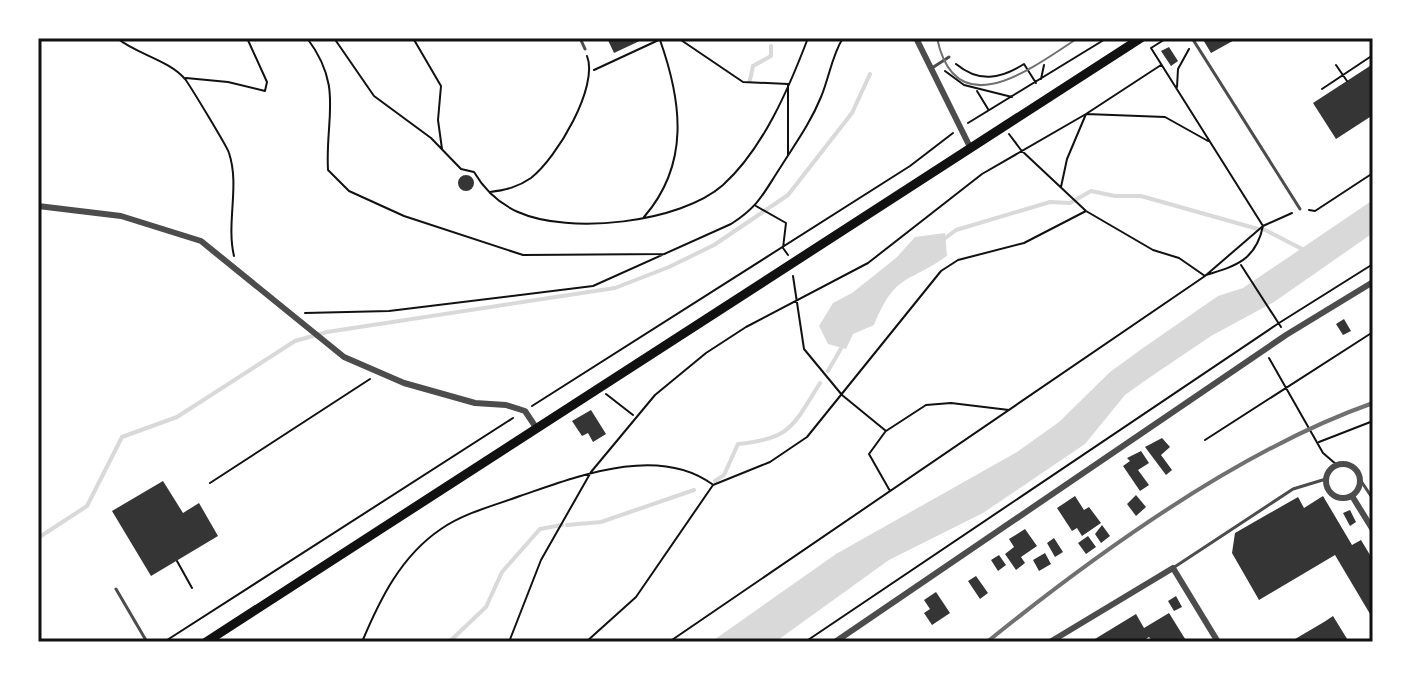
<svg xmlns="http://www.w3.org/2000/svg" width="1411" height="680" font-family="'Nunito Sans',sans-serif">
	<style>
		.water { fill: #d9d9d9 }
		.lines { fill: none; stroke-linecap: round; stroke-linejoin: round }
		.stream { stroke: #d9d9d9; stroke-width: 4 }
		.building { fill: #353535 }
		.path { stroke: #111; stroke-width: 2 }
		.service { stroke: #4c4c4c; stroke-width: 3 }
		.minor { stroke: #4c4c4c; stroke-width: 6 }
		.primary { stroke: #111; stroke-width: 9 }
		.tram { stroke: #707070; stroke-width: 2 }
		.rail { stroke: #707070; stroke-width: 4 }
		.neatline { fill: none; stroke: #111; stroke-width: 3 }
	</style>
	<rect width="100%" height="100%" fill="#fff"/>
	<path class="water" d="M1373,200V233L1274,302L1211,336L1143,382L1125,395L1085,444L983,513L889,560L775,642H711L836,554L1017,452L1059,422L1110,372L1143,348L1218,296L1243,288Z
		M945,233L947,256C905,285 896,273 874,325L853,334L846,349L828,344L819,326L833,303L852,293L896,258L915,237Z"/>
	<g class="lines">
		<path class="stream" d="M750,80L753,66L771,56V46
			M1265,230L1306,251
			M944,239L956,230L1050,202L1070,203L1091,191L1115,196H1141L1258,229
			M828,371L843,345
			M715,481L724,475L738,444C791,439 793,426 820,383
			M567,525L601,522L694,490
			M38,538L87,506L122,437L177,417L295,341L327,332L615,288L669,267L714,245L788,195L852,113L870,74
			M449,642L486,607L502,572L540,529L562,525"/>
	</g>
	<path class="building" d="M607,38H646L614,53Z
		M1202,38H1238L1211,53Z
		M1169,47L1178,61L1171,66L1161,51Z
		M1373,64V115L1336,139L1313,103Z
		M458 183a8 8 0 1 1 16 0a8 8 0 1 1-16 0Z
		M1344,319L1351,331L1343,335L1336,324Z
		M591,410L606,434L593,442L588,433L582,436L572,421Z
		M1162,438L1170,447L1161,455L1172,470L1166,475L1145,447Z
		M1141,451L1149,463L1138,470L1149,485L1140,491L1123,466L1130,461L1127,458Z
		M163,481L183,513L199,503L218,536L151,576L112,511Z
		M1136,495L1146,507L1136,516L1127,504Z
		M1075,496L1084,510L1089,507L1101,523L1082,536L1077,528L1072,531L1057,508Z
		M1323,496L1352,545L1361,540L1373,560V619L1335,555L1259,600L1232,553L1235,533L1298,497L1304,508Z
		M1350,510L1356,522L1350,526L1343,513Z
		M1102,525L1110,536L1101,543L1095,534Z
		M1025,529L1037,546L1021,557L1025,563L1016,570L1005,554L1014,547L1009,539Z
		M1088,536L1096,547L1086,554L1078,543Z
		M1054,538L1063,552L1055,557L1047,543Z
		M1045,553L1051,564L1039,571L1033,560Z
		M999,555L1006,565L998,571L991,560Z
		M976,576L988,593L980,599L968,581Z
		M936,592L950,613L932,625L924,613L930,609L924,600Z
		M1176,596L1182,607L1174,611L1168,601Z
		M1169,613L1187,642H1153L1149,637L1141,642H1090L1136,614L1144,628Z
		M1333,616L1349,642H1290L1324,622Z"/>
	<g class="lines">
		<path class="path" d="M117,38C136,54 169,60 185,79C189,84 228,148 229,153C240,186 226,223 234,256
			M307,38C344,87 325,117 328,170L349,191L404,216L523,255L665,254
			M334,38L374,96L431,138L461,169L474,172C484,189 498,203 518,212C569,235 680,223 723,185C763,149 789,88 808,38
			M413,38L441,86L438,120L442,149
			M678,38L743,82L788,84V155
			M1167,38L1151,48L1263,226C1256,260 1236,266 1206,275
			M956,64C979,83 1000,79 1024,64L1036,83
			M1336,65L1347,81
			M594,70L663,38
			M945,71L964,85L1012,97
			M186,78L228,82L265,91L267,82L247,38
			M1041,79L1044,65
			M1177,87L1178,69L1189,49
			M1322,89L1373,55
			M977,91L988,109
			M1371,117L1373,120
			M968,123L1107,38
			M1009,134L1021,150L1086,211L1153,250L1179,258L1205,276
			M1061,187L1067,159L1086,114L1165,117L1208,141
			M490,192C506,190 518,187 531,178C557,158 599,86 587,56
			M756,206L786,223L783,248L788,255
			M1309,210L1315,211L1373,173
			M644,217C690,164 682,102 660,40
			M1241,265L1281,327
			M793,276L804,349L842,395L886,431L926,405L951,403L1009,410
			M305,313L389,311L593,286L731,224C759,206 763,194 780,168C795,144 810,124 821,97C829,78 832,55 843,38
			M1269,358L1323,453L1337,465
			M606,394L633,415
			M532,406L910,166L953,133
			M885,432L869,454L890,491
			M1205,440L1373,332
			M1319,442L1373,421
			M210,483L370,379
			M177,561L192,588
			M164,642L513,418
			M362,642C380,599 401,556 441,529C464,513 493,506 520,496C576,477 657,444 712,484
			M509,642L541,560L591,472L655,395L706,353L746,327L868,263L982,174L1086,114L1161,65
			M586,642L636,597L713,485L770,462L807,437L941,271L958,260L1024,243L1086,211
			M669,642L1205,276L1263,226L1292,213
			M805,642L1279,323L1373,264"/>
		<path class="service" d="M580,38L585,49
			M1192,38L1300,209
			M932,68L949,57
			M1361,481L1373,499
			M1173,568L1293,489L1326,479
			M116,589L147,642"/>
		<path class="minor" d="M916,38L970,147
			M38,206L121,216L201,241L344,357L404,383L475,403L506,405L525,411L537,429
			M1326 481a17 17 0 1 1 34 0a17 17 0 1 1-34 0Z
			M1352,496L1373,530
			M835,642L1286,335L1373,282
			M1050,642L1173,568L1218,642"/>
		<path class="primary" d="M206,642L1141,38"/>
		<path class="tram" d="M937,38C956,129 1036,65 1078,38"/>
		<path class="rail" d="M987,642C1097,553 1239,450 1373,403"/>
	</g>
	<rect width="1411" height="680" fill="none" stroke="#ffffff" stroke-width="80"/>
	<rect x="40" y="40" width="1331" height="600" class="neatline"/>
</svg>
